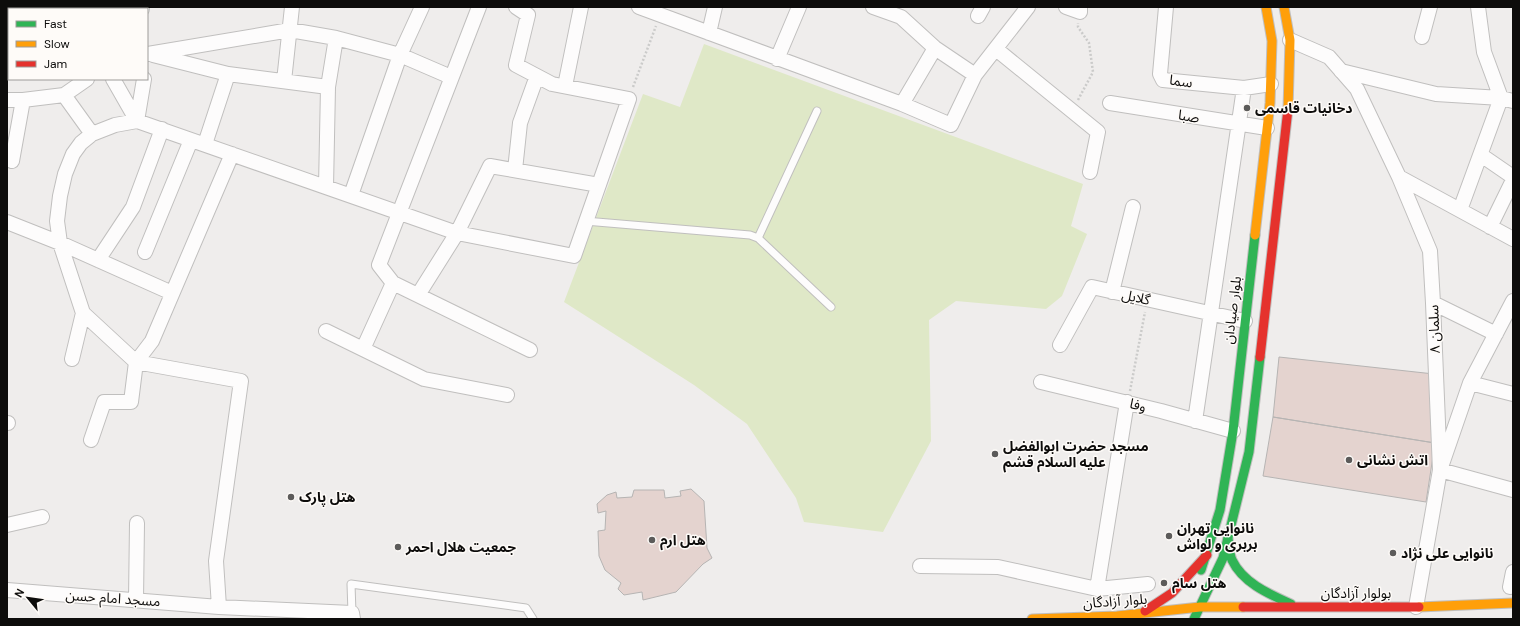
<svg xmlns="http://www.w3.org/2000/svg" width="1520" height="626" font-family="'DM Sans','Noto Sans Arabic',sans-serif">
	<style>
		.green { fill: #dfe8c7 }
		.building { fill: #e4d3cf; stroke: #b6b4b3 }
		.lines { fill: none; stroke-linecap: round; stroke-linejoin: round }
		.lane-casing { stroke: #c0bfbe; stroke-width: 9 }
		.street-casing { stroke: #c0bfbe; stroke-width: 16 }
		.fast-casing { stroke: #c0bfbe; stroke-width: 11 }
		.slow-casing { stroke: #c0bfbe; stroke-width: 11 }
		.jam-casing { stroke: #c0bfbe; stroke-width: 11 }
		.path { stroke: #cbcbca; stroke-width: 2.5; stroke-dasharray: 2 2; stroke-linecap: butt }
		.lane { stroke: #fdfcfc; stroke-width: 7 }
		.street { stroke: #fdfcfc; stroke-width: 14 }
		.fast { stroke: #30b455; stroke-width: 9 }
		.slow { stroke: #ff9f0a; stroke-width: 9 }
		.jam { stroke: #e5322d; stroke-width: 9 }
		.poi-dot { fill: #5c5b5a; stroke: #fefbf8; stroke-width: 1.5 }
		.labels { text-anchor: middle; stroke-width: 3; stroke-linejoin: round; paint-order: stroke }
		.street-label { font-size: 14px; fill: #0d0c0b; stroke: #fefbf8 }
		.poi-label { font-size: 14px; font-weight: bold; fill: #0d0c0b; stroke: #fefbf8; text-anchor: start }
	</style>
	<rect width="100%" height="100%" fill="#efedec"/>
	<path class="green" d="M704,44L1083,184L1071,226L1087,234L1062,296L1046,309L956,301L929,320L931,441L883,532L804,522L796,498L747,424L694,385L564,302L643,94L680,107Z"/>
	<path class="building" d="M1279,357L1434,374L1435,443L1273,417Z
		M1273,417L1435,443L1426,502L1263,476Z
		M691,489L704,501L707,548L712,558L703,564L676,592L643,600L642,592L624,595L618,589L621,583L605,570L599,556L598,531L605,530L606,511L598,513L597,504L607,495L616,492L617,498L632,497L634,490H664L665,498L681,496L680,491Z"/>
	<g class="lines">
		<g class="lane-casing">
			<path id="lane" d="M585,221L750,235L758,238L831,307
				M758,238L817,111
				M352,613L351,584L526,608L533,619"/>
		</g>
		<g class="street-casing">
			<path id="street" d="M72,7L73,9
				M142,7V9
				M639,7L902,104L951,125L975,75L1028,7
				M873,7L901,17L935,48L975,75
				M1066,7L1080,12V7
				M1166,7L1160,74L1163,80L1244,88L1271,84
				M33,9L36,7
				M978,16L983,7
				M7,23L9,22
				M709,33L715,7
				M1422,37L1430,7
				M1290,40L1329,57L1357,89L1399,177L1430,251L1433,303L1440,470L1416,607
				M996,49L1098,132L1090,172
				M148,54L290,30L336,38L400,55L451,77
				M153,55L228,74
				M777,59L799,7
				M1341,71L1436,94L1501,98L1484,52L1478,7
				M87,79L64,95L92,134
				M113,79L137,121
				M284,81L292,7
				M565,86L581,7
				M328,87L336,38
				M7,100H23L64,95
				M1110,103L1267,128
				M902,104L935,48
				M137,121L144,79
				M205,144L228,74L328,87L326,187
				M1481,155L1513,177
				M7,159L12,161L23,100
				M515,170L520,123L537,76
				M1399,177L1513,239
				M351,195L400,55L422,7
				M1460,210L1501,98L1513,101
				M7,222L60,243L172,293
				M1490,227L1513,180
				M145,252L191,140
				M98,260L133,207L162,129
				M393,283L530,350
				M1112,292L1133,207
				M418,295L457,233L490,166L599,185
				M1513,301L1470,383L1440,470L1513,490
				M1433,303L1496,334
				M326,331L424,379L507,395
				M1060,345L1092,287L1245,321
				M363,349L393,283L379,265L479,7
				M72,359L83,313
				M1041,382L1161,411L1233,431
				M1470,383L1513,394
				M1195,421L1244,88
				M7,423H8
				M91,440L104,402H131L136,362L152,341L232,154
				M7,525L42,517
				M920,566L998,567L1097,589L1148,584
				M1510,587L1513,572
				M1097,589L1127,402
				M7,590L219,607
				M136,600L137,523
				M353,619L352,613L219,607L216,561L241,381L136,362L83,313L60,243L57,221L60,196L65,174L73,154L81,143L92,134L115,125L137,121L457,233L574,256L629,99L552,84L516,65L528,15L516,7"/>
		</g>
		<g class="fast-casing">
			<path id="fast" d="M1228,538C1229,545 1229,553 1232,560C1243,583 1269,594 1291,604
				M1201,570L1220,510L1233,431L1255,235
				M1194,619L1223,558L1249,452L1260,357"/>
		</g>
		<g class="slow-casing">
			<path id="slow" d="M1284,7L1290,40L1288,109
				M1255,235L1270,103L1272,41L1266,7
				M1419,607L1513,603
				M1032,619L1117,616L1200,607H1243"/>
		</g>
		<g class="jam-casing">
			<path id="jam" d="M1260,357L1288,109
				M1243,607H1419
				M1145,611L1172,593L1207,555"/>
		</g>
		<path class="path" d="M633,87L656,26
			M1078,100L1093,72L1089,43L1078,27V23
			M1130,391L1145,312"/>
		<use href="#lane" class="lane"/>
		<use href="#street" class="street"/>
		<use href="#fast" class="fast"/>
		<use href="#slow" class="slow"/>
		<use href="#jam" class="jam"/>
	</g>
	<g class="poi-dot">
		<circle cx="1247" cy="108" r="4"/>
		<circle cx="995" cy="454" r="4"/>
		<circle cx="1349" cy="460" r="4"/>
		<circle cx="291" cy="497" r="4"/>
		<circle cx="1169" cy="536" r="4"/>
		<circle cx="652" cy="540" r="4"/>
		<circle cx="398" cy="547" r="4"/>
		<circle cx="1393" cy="553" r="4"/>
		<circle cx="1164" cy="583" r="4"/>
	</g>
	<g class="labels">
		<g class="street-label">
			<text transform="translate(1181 81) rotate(8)" y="5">سما</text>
			<text transform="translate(1189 116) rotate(9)" y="5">صبا</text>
			<text transform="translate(1136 297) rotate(13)" y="5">گلایل</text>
			<text transform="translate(1232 310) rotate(-83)" y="5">بلوار صیادان</text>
			<text transform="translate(1434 329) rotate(-92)" y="5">سلمان ۸</text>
			<text transform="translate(1138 405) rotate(14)" y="5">وفا</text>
			<text x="1356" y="598">بولوار آزادگان</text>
			<text transform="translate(113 598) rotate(4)" y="5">مسجد امام حسن</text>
			<text transform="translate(1115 601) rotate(-4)" y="5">بلوار آزادگان</text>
		</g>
		<g class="poi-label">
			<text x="1255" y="113">دخانیات قاسمی</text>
			<text x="1003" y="451">مسجد حضرت ابوالفضل<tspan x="1003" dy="16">علیه السلام قشم</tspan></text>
			<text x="1357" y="465">اتش نشانى</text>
			<text x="299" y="502">هتل پارک</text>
			<text x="1177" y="533">نانوایی تهران<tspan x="1177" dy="16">بربری و لواش</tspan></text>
			<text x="660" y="545">هتل ارم</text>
			<text x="406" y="552">جمعیت هلال احمر</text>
			<text x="1401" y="558">نانوایی علی نژاد</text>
			<text x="1172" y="588">هتل سام</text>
		</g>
	</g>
	<rect width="1520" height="626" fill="none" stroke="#0d0c0b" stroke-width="16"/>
	<rect x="8" y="8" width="140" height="72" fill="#fefbf8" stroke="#9e9b99"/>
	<rect x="16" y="21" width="20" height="6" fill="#30b455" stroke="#9e9b99"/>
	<text x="44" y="28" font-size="12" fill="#0d0c0b">Fast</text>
	<rect x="16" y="41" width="20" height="6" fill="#ff9f0a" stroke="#9e9b99"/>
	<text x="44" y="48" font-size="12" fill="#0d0c0b">Slow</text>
	<rect x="16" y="61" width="20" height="6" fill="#e5322d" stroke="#9e9b99"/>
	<text x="44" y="68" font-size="12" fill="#0d0c0b">Jam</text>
	<g transform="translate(28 598) rotate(299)" stroke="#fefbf8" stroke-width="3" paint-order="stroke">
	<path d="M0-3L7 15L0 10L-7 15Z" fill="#0d0c0b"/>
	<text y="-6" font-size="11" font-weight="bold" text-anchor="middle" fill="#0d0c0b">N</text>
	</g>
</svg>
